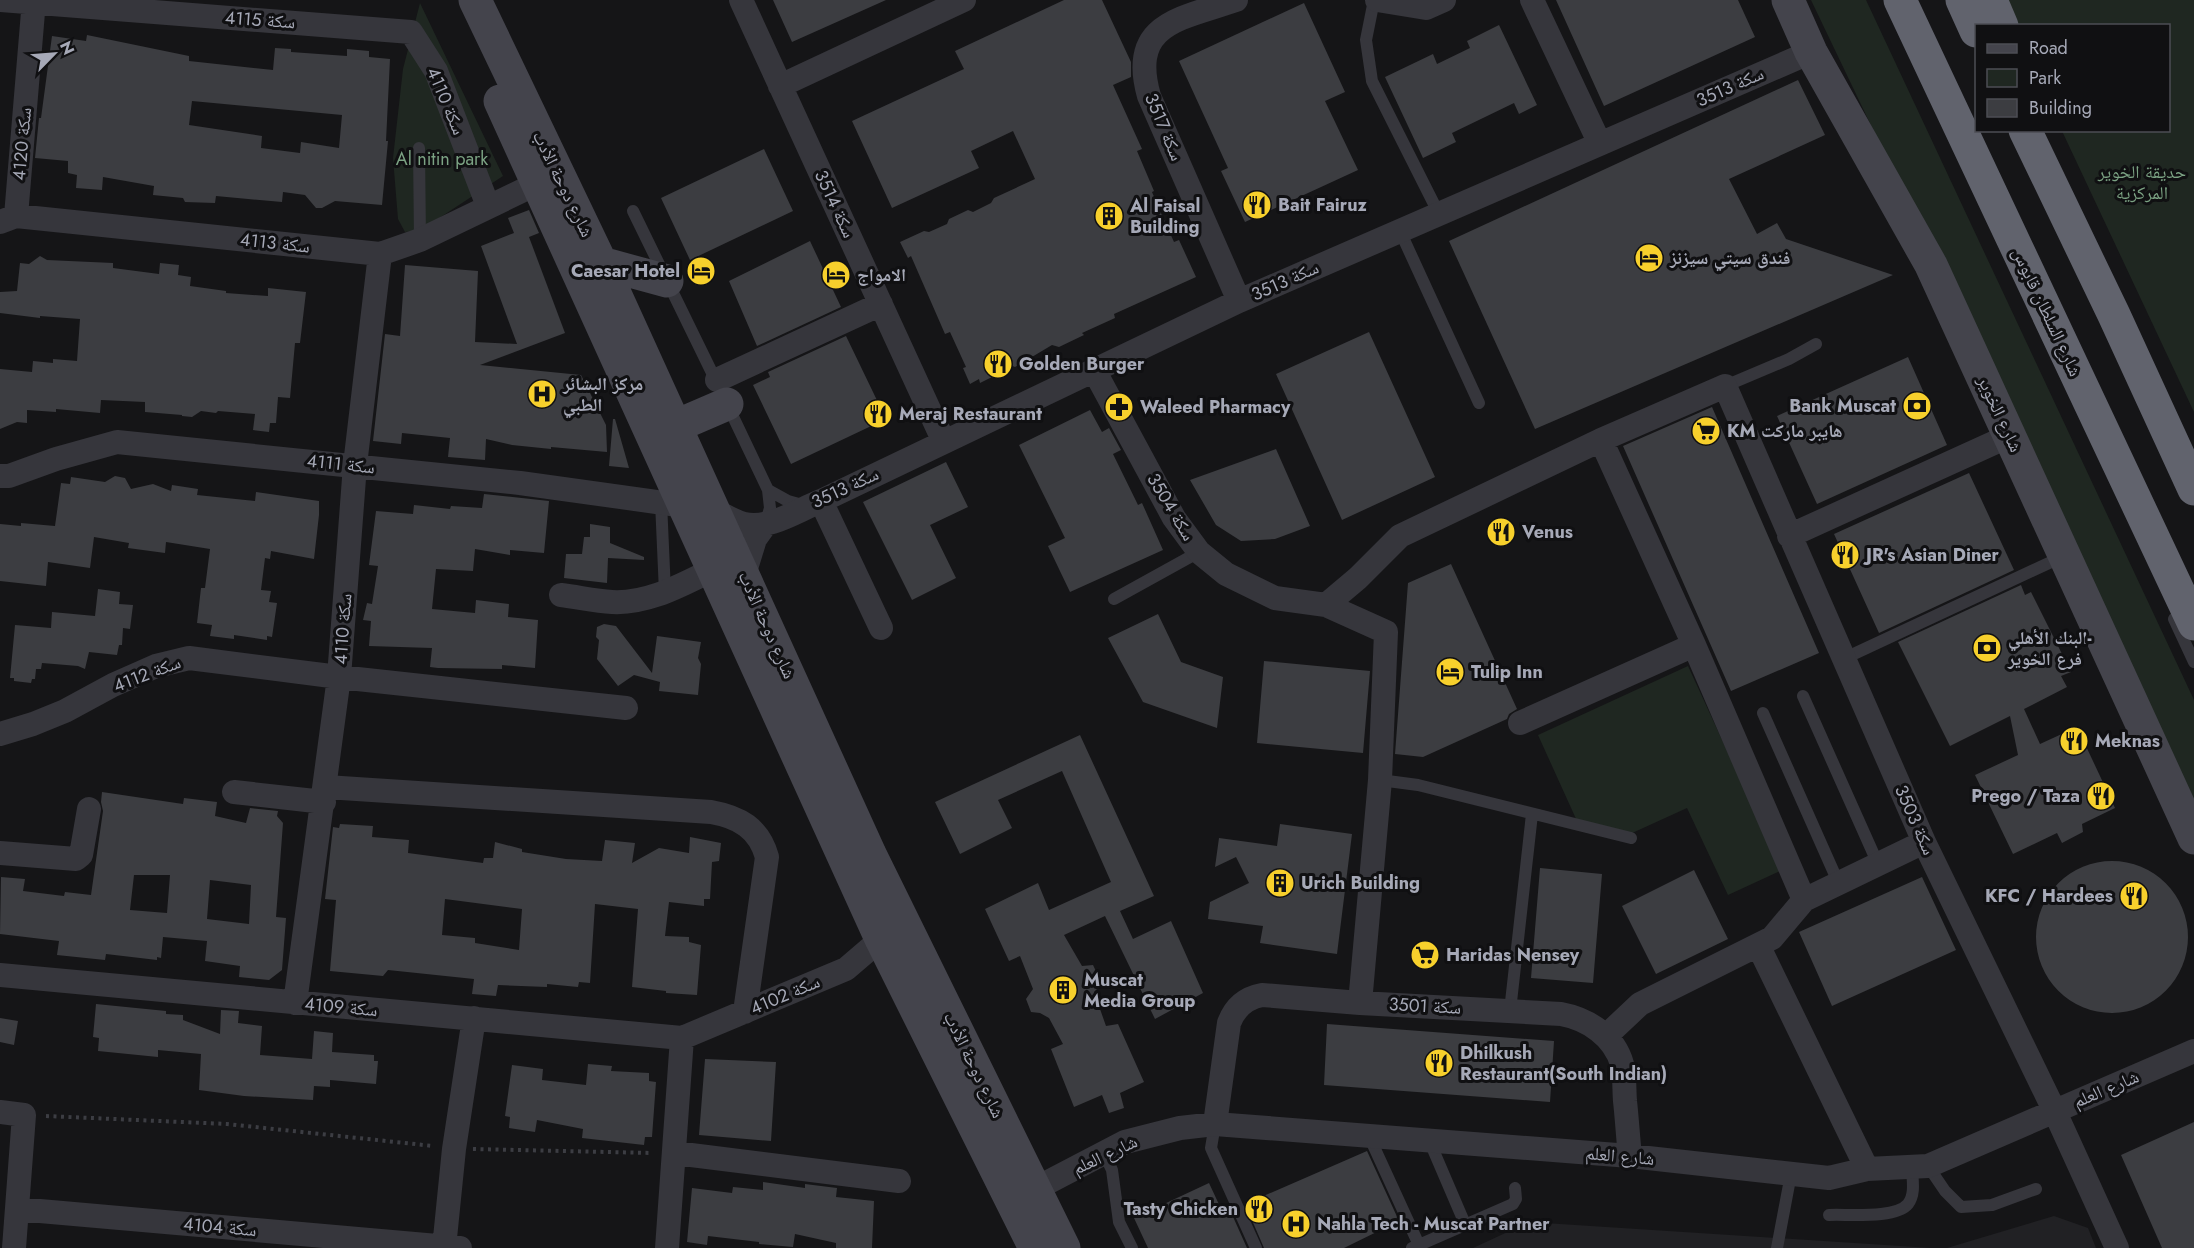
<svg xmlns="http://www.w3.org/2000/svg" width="2194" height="1248" font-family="Jost,'Noto Naskh Arabic',sans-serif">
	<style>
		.built { fill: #212124 }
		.green { fill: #1f2721 }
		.building { fill: #3c3d41; fill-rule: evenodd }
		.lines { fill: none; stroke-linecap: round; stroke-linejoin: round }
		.path { stroke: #3c3d43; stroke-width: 4; stroke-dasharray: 3 4.5; stroke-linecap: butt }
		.lane { stroke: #36363c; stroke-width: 12 }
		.street { stroke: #36363c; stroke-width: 24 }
		.secondary { stroke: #44444c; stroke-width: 33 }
		.highway { stroke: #61636d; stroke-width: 33 }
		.labels { text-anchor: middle; stroke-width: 6; stroke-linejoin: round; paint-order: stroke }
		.street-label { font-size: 18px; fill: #a6a9b7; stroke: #101012 }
		.park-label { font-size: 18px; fill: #7ca384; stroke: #101012 }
		.poi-label { font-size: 18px; font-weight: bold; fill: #a6a9b7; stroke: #101012; text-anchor: start }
	</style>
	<rect width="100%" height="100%" fill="#151517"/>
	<path class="built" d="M2054,1216L2088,1228L2096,1248H1947Z
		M1529,1222L1931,1248H1473Z"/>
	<path class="green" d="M1811,0H1866L2194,700V800Z
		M2005,0H2194V412L2062,131L2168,130V26L2015,25Z
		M420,3L503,176L421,230L405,232L398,219L393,158L403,69Z
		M1688,666L1782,870L1728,895L1687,808L1630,834L1577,821L1538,735Z"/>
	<path class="building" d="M773,0H886L792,42Z
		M1064,0H1102L1131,62V77L1113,85L1142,149L1137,151L1154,191L1152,192L1160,211L1174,242L1179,240L1196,277L1114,314L1115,318L1082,333L1084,335L1059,347L1052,345L1015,367L1010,365L994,372L992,377L980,383L979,379L970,384L963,368L966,367L950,332L945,334L911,256L908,258L900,242L924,231L929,232L947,224L949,219L968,210L973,212L991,203L994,198L1035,179L1013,131L971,151L979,168L892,208L852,121L964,69L955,51Z
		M1556,0H1738L1755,37L1604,106Z
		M1304,3L1345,92L1325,101L1358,170L1245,222L1221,171L1228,168L1179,61Z
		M1499,25L1537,105L1519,114L1514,103L1452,133L1456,142L1423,158L1385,77L1433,54L1437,64L1470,48L1467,41Z
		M87,35L189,56V61L273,70L275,48L291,49V52L347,56V49L369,51V57L390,59L386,141H388L382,205L335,201L322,208H316L305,195L283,192L282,202L216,196L215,203L185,202L183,198L153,195L154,186L103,177L102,190L76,188L77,175L68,173V161L35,158L39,118H41L52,36L86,41ZM192,101L342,115L339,148L301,142L300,153L261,148L262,136L189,125Z
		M1798,80L1825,135L1729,179L1757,234L1777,223L1786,239L1893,275L1535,429L1449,241Z
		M764,149L793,211L690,260L661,198Z
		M529,210L539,233L529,237L565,333L480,365L581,375L606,425L607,452L551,447V449L512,445L486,439L485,460L448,457L450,438L402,433L401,444L373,441L385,334L400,336L405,265L478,271L475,342L517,344L481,246L514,233L508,218Z
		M810,241L841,307L757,346L729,281Z
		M40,256L47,260L113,263V268L159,274L160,263L179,265L178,275L191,277L190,286L226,291V293L268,296V288L306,292L300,343H295L290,398L278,397L276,423H270L269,432L253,430L255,414L218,411L216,413L201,411L192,417L182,416V415L145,412V402L101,400L100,413L56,409V412L27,410V423L17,422L0,429V369L32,372L33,361L53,363V359L77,361L80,319L40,316V318L0,313V292L17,291L20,263L29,264Z
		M1369,332L1435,477L1342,520L1276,374Z
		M846,336L886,419L791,464L753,385L770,377L768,372Z
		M1908,357L1947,445L1817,504L1777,416Z
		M1712,407L1819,653L1731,691L1623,446Z
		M1090,410L1102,432L1109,428L1121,450L1113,454L1138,505L1142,503L1163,550L1070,592L1048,546L1065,538L1019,445Z
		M613,419H615L629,468L609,466Z
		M1276,449L1310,526L1275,539L1241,541L1216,525L1190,480Z
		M946,462L968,507L930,525L956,578L912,600L863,502Z
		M1969,473L2014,570L1879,633L1834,534Z
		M115,476L125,478L131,489L153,484L171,491L172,485L198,489L197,495L255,501L256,492L319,501V515L314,559L271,551L270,559L265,558L261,590L271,591L269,602L277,603L272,637L267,636V640L234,635V639L210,636L212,625L197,623L201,588H205L210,549L166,542L165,553L128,548L129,543L94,537L90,568L48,562L46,586L0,581V524L21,526V523L55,526L61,483L70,484L71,477L105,482Z
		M484,494L549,501L544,553L510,550V555L475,549L473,571L436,569L432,609L475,613L476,600L509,604L508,617L538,620L535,668L502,665V669L438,668L430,667L432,648L369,646L371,621L363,620L367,603L372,604L378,566L369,565L376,511L413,514L414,505L450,509L451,506L482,508Z
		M590,524L610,527V543L644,557V560L608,558L607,583L564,578L566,554H582L584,537H590Z
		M1451,564L1517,709L1509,714L1507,719L1423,757L1395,754L1408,583Z
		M2021,585L2025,595L2031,592L2071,672L2061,676L2067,687L2024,709L2040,744L2077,727L2115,808L2082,824L2083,832L2062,843L2057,833L2013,854L1975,775L2018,755L2010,716L1950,746L1898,642Z
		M98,589L120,592L119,604L133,605L130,629L123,628L122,645H119L117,655L89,652L85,669L78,666L42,663L41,669H36L35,679H32L31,683L14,681V678H10L15,625L51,628L52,612L95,616Z
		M1158,614L1181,662L1223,677L1217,728L1143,702L1108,638Z
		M604,624L616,626L652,673L657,636L701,642L698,658L701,664L698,695L659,691L660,682L634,675L618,686L597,659L599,640L596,637L597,627Z
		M1264,661L1370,671L1363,753L1257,743Z
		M1080,735L1154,896L1120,911L1133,939L1171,921L1203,993L1155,1019L1105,916L1064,935L1082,966L1093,965L1102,984L1094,992L1106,1026L1118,1024L1144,1082L1120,1093L1124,1108L1109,1113L1102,1095L1074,1107L1051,1049L1063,1044L1049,1018L1040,1013L1031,1012L1026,999L1033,989L1020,956L1009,961L985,909L1038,883L1049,910L1111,882L1062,771L998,800L1012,828L960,854L935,802Z
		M102,792L183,804L184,798L217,802L215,816L246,823L250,808L278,811L277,816L283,823L276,917L286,918L282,970L269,980L239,977L240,966L205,961L207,941L163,937L161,958L157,957V960L106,954L105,960L57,955L59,941L0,934L1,877L25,879L23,891L64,896L65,892L91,895L103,811L101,802ZM134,875H170L167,913L130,910ZM210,880L251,885L249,924L207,919Z
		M340,824L373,826L372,837L409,840L408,853L483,863L484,858H493L495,842L522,849V852L566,859L602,861L605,840L635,843L632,863L659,848L689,853L690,837L721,843L719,861L712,862L710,899H704V906L669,902L665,936L689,937V942L701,945L697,995L666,993V991L632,987L638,909L595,904L590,983L579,982L578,987L547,984V987L498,985L496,996L472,994L474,979L388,970L383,976L330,971L336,900L325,899L333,827L339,828ZM445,899L522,909L519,950L475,943V938L442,935Z
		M1280,824L1352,834L1337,954L1260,943L1263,926L1208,919L1210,902L1249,883L1236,857L1215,867L1219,838L1277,846Z
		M2036 937a76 76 0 1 1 152 0a76 76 0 1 1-152 0Z
		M1540,868L1602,874L1593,983L1531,978Z
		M1694,870L1728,939L1656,974L1622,906Z
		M1922,877L1956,950L1832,1006L1799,932Z
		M96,1004L166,1011V1014L183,1015V1020L220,1034L221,1010L239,1011L238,1023L262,1026L260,1055L312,1059L314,1031L333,1033L332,1052L374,1055V1061H378L376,1084L330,1080V1087L314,1086L313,1100L244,1096L199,1090L201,1054L158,1050V1057L98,1051L99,1038L93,1037Z
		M0,1018L18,1021L14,1045L0,1042Z
		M1327,1024L1554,1041L1550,1102L1324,1085Z
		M705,1059L776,1062L771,1141L699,1135Z
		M588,1064L612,1066L611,1071L649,1073V1081L656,1082L652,1137H645L644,1145L582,1138L583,1129L537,1120L535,1132L509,1128L510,1117L505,1116L512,1065L543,1069L542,1080L586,1085Z
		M2194,1122V1248H2162L2121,1155Z
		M1367,1151L1399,1221L1344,1248H1264L1245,1204Z
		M763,1182L805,1188V1184L837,1188L836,1197L874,1201L872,1248H836V1243L795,1234L793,1247L759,1244V1242L708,1236L707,1245L687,1242L692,1188L732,1193L733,1187L763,1190Z
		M1209,1183L1223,1213L1230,1210L1247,1248H1148L1134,1218Z"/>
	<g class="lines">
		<path class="path" d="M46,1116L227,1124L433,1146
			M473,1149L652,1153"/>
		<path class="lane" d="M1374,0L1366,40L1372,81L1439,214
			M419,148L420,240
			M633,211L718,385
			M1400,231L1479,403
			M1725,386L1789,359L1816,344
			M728,406L768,490L770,508L765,525
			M768,490L788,501L806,506
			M661,502L665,592
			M1114,599L1199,552
			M2174,619L2194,662
			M1843,659L2064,556
			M1803,696L1878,864
			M1763,713L1839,884
			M1380,780L1418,785L1631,838
			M1510,1011L1532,814
			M1215,1124L1211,1148L1256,1248
			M1369,1136L1419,1245
			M1429,1140L1465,1224
			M1104,1153L1112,1170L1119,1222L1132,1248
			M1928,1166L1945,1191L1961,1207L1992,1205L2036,1189
			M1829,1215C1847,1214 1896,1219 1908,1204C1916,1194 1912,1178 1912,1167
			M1412,1248L1513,1204L1516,1199L1515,1188
			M1777,1248L1791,1174"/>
		<path class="street" d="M0,0L411,32L436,71L488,206
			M741,0L944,442
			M1236,0C1182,19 1128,22 1149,96L1239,301
			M1377,0L1426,8L1444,0
			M1532,0L1600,144
			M780,86L964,0
			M16,216L34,0
			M0,222L16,216L380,254L420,240L536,184
			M1094,370L1174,518L1199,552L1226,574L1275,598L1326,605L1386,632L1380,780L1360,1003
			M717,380L881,304
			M1601,440L1694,645L1804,900L1924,842
			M0,476H9L56,459L117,442L520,483L685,506
			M821,501L881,628
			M714,510C724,515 733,521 744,524C769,530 798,510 821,501L1239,301L1811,52
			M1789,536L2009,436
			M744,575L755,539L765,525
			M561,595C578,597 595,601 612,602C648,604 681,585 712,570
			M1326,605L1358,578L1400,536L1601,440L1725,386L1924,842L2055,1112L2117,1248
			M1520,723L1694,645
			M0,734L33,724L65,711L113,685L156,666L189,658L339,677L626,708
			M326,787L711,812C739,817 759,828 767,857L745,1012
			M234,792L324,802
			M0,853L76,859L81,855L89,809
			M1758,945L1867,1169
			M0,975L682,1038L846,969L881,939
			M295,1003L339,677L355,465L380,254
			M1606,1036L1640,1004L1772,938L1804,900
			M0,1112L24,1115L14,1248
			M1215,1124L1229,1023C1235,1007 1246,998 1262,995L1360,1003L1561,1014C1588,1019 1614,1036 1622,1064C1625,1075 1624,1089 1625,1101C1627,1119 1628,1138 1630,1156
			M675,1153L899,1181
			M1035,1189L1125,1142L1180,1128L1215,1124L1630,1156L1829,1178L1867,1169L1928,1166L2194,1051
			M17,1209L460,1248
			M444,1248L454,1149L474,1018
			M667,1248L682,1038"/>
		<path class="secondary" d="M475,0L601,263L870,854L1064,1248
			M1788,0L1811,52L1931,265L2194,838
			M500,101L881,939L1035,1248
			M601,263L667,281
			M676,426L727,404"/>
		<path class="highway" d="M1900,0L2194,624
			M1962,0L1976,31
			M1991,0L2002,26
			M2025,130L2114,315L2194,489"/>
	</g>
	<defs>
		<g id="restaurant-disc" transform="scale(1.5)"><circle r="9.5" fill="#f7d02c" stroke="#101012"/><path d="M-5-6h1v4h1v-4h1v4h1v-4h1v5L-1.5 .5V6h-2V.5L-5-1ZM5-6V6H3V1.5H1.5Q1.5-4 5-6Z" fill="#111"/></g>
		<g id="building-disc" transform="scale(1.5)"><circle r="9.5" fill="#f7d02c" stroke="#101012"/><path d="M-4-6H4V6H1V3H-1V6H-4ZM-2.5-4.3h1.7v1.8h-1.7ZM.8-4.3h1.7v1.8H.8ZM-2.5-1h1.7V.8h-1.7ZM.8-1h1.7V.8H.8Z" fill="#111"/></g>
		<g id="hotel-disc" transform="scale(1.5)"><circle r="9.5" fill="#f7d02c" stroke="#101012"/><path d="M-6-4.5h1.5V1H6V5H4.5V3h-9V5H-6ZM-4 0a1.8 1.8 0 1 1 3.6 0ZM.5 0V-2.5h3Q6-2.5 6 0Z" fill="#111"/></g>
		<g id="hospital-disc" transform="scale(1.5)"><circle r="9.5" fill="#f7d02c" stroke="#101012"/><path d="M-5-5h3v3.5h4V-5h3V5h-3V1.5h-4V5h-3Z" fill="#111"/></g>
		<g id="bank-disc" transform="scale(1.5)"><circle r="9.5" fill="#f7d02c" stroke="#101012"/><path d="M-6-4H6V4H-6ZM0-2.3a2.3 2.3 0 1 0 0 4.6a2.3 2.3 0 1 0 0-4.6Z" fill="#111"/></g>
		<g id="pharmacy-disc" transform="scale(1.5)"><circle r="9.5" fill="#f7d02c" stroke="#101012"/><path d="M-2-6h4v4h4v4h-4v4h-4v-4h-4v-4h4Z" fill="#111"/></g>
		<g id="supermarket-disc" transform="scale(1.5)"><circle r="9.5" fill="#f7d02c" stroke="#101012"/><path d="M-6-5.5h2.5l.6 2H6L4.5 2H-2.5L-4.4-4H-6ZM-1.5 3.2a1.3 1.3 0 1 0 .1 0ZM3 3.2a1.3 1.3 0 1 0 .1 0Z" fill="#111"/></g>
	</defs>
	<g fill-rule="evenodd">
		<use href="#restaurant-disc" x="1257" y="205"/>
		<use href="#building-disc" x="1109" y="216"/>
		<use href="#hotel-disc" x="1649" y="258"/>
		<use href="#hotel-disc" x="701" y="271"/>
		<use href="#hotel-disc" x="836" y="275"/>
		<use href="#restaurant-disc" x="998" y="364"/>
		<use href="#hospital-disc" x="542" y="394"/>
		<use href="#bank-disc" x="1917" y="406"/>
		<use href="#pharmacy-disc" x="1119" y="407"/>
		<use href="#restaurant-disc" x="878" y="414"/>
		<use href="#supermarket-disc" x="1706" y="431"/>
		<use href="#restaurant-disc" x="1501" y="532"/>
		<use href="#restaurant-disc" x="1845" y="555"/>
		<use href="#bank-disc" x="1987" y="648"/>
		<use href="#hotel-disc" x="1450" y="672"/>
		<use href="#restaurant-disc" x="2074" y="741"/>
		<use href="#restaurant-disc" x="2101" y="796"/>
		<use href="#building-disc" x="1280" y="883"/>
		<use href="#restaurant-disc" x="2134" y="896"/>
		<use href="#supermarket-disc" x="1425" y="955"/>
		<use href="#building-disc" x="1063" y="990"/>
		<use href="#restaurant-disc" x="1439" y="1063"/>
		<use href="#restaurant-disc" x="1259" y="1209"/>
		<use href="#hospital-disc" x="1296" y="1224"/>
	</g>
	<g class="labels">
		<g class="street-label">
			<text transform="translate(260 20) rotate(4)" y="6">سكة 4115</text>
			<text transform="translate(1730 87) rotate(-24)" y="6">سكة 3513</text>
			<text transform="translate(446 101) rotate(67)" y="6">سكة 4110</text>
			<text transform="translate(1164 127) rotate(67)" y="6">سكة 3517</text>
			<text transform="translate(22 144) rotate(-85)" y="6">سكة 4120</text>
			<text transform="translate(563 184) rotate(64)" y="6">شارع دوحة الأدب</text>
			<text transform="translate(835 204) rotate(65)" y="6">سكة 3514</text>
			<text transform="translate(275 243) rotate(6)" y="6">سكة 4113</text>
			<text transform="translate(1285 281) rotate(-24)" y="6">سكة 3513</text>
			<text transform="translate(2047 312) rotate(65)" y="6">شارع السلطان قابوس</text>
			<text transform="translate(2000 414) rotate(65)" y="6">شارع الخوير</text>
			<text transform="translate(341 464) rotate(6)" y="6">سكة 4111</text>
			<text transform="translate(845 488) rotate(-25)" y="6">سكة 3513</text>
			<text transform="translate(1171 507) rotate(59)" y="6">سكة 3504</text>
			<text transform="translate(767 625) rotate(66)" y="6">شارع دوحة الأدب</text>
			<text transform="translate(343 629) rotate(-86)" y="6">سكة 4110</text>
			<text transform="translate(147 674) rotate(-21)" y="6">سكة 4112</text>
			<text transform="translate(1915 820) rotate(66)" y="6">سكة 3503</text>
			<text transform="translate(785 995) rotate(-23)" y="6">سكة 4102</text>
			<text transform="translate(1425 1006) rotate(3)" y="6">سكة 3501</text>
			<text transform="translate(341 1007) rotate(5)" y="6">سكة 4109</text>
			<text transform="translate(974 1065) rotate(64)" y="6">شارع دوحة الأدب</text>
			<text transform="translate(2106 1089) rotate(-23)" y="6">شارع العلم</text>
			<text transform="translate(1105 1155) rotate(-25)" y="6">شارع العلم</text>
			<text transform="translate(1620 1156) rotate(5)" y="6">شارع العلم</text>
			<text transform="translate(220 1227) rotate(5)" y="6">سكة 4104</text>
		</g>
		<g class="park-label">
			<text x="442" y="165">Al nitin park</text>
			<text x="2142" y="178">حديقة الخوير<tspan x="2142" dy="21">المركزية</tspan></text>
		</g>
		<g class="poi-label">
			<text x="1278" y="211">Bait Fairuz</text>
			<text x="1130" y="212">Al Faisal<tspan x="1130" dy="21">Building</tspan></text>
			<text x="1670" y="264">فندق سيتي سيزنز</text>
			<text x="680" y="277" text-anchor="end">Caesar Hotel</text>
			<text x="857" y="281">الامواج</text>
			<text x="1019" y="370">Golden Burger</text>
			<text x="563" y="390">مركز البشائر<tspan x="563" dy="21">الطبي</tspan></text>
			<text x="1896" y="412" text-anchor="end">Bank Muscat</text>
			<text x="1140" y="413">Waleed Pharmacy</text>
			<text x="899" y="420">Meraj Restaurant</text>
			<text x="1727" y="437">KM هايبر ماركت</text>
			<text x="1522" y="538">Venus</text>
			<text x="1866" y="561">JR's Asian Diner</text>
			<text x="2008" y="644">البنك الأهلي-<tspan x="2008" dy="21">فرع الخوير</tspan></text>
			<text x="1471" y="678">Tulip Inn</text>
			<text x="2095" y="747">Meknas</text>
			<text x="2080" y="802" text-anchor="end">Prego / Taza</text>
			<text x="1301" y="889">Urich Building</text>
			<text x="2113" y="902" text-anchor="end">KFC / Hardees</text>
			<text x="1446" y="961">Haridas Nensey</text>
			<text x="1084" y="986">Muscat<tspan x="1084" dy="21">Media Group</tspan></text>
			<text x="1460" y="1059">Dhilkush<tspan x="1460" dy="21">Restaurant(South Indian)</tspan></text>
			<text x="1238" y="1215" text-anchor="end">Tasty Chicken</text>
			<text x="1317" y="1230">Nahla Tech - Muscat Partner</text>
		</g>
	</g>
	<rect x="1975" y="24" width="195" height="108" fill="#101012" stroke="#4c4d54" stroke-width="1.5"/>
	<rect x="1987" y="44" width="30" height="9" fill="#44444c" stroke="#4c4d54" stroke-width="1.5"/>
	<text x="2029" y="54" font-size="18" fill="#a6a9b7">Road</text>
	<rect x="1987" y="69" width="30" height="18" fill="#1f2721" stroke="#4c4d54" stroke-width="1.5"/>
	<text x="2029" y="84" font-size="18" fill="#a6a9b7">Park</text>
	<rect x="1987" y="99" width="30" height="18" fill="#3c3d41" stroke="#4c4d54" stroke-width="1.5"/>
	<text x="2029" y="114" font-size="18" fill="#a6a9b7">Building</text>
	<g transform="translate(54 54) rotate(65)" stroke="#101012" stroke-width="4.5" paint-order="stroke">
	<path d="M0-4.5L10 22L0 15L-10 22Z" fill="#a6a9b7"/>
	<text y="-9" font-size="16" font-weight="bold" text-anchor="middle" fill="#a6a9b7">N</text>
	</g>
</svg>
